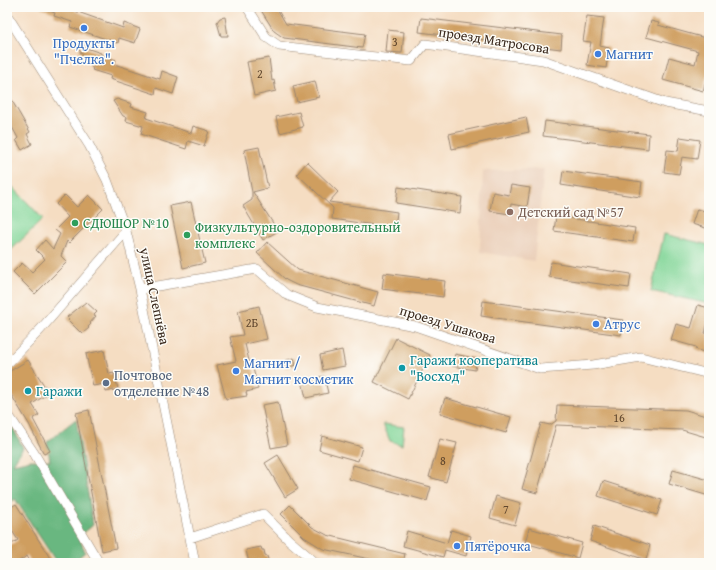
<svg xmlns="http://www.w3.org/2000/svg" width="716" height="570" font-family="'Gentium Book Plus',serif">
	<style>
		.built { fill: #eaceb7 }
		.green { fill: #82d698; stroke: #5e805b }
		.forest { fill: #69b780; stroke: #52704f }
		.building { fill: #cf9e5e }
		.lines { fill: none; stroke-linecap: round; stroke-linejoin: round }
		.minor-casing { stroke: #988470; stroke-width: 10 }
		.minor { stroke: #fff; stroke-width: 9 }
		.shop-dot { fill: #3f7fe0; stroke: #fdfcf7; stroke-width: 1.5 }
		.education-dot { fill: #8d6e63; stroke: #fdfcf7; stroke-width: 1.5 }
		.leisure-dot { fill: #2e9e5b; stroke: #fdfcf7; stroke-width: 1.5 }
		.culture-dot { fill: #0f9aa8; stroke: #fdfcf7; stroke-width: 1.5 }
		.service-dot { fill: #5c6f8a; stroke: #fdfcf7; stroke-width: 1.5 }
		.labels { text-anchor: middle; stroke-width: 3; stroke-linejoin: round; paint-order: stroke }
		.number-label { font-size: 12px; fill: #60472e }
		.street-label { font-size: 14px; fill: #3b2a1e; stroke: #fdfcf7 }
		.shop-label { font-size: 14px; fill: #366cbe; stroke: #fdfcf7; text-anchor: start }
		.education-label { font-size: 14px; fill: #785e54; stroke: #fdfcf7; text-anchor: start }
		.leisure-label { font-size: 14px; fill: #27864d; stroke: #fdfcf7; text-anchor: start }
		.culture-label { font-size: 14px; fill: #0d838f; stroke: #fdfcf7; text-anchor: start }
		.service-label { font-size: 14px; fill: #4e5e75; stroke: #fdfcf7; text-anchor: start }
	</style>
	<rect width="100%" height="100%" fill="#fdfcf7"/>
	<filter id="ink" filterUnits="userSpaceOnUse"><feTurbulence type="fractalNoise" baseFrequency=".025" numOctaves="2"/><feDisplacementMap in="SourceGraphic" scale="8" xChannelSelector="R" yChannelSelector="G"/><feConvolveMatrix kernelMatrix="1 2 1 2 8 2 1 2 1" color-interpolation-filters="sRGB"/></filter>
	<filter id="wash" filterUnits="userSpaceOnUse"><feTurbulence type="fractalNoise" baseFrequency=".012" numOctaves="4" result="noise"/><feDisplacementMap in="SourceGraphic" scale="16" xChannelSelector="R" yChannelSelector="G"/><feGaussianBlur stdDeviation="0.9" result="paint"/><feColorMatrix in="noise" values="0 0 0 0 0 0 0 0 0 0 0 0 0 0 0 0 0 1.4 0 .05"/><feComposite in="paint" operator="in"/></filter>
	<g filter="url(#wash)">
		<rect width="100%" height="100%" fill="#f5ddc2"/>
		<path class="built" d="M544,169L534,261L480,252L483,171Z"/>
		<path class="green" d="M10,184L43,219L7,254V186Z
			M664,234L709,245V304L651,291Z
			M383,424L404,427L402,445L390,441Z"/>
		<path class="forest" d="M7,416L23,448L13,464L31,460L50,461L47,442L76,419L93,525L79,537L85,552L72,563H57L15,499L7,505Z"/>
		<g id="blocks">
			<path class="building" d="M41,7H77L75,11L123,28L124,23L140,29L135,43L119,38L118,43L70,27L72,22L54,16L55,13L41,8Z
				M259,7H276L286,24L365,34L362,48L284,38L274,31Z
				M587,16L604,18L600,46L609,48L606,68L587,65L591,42L583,41Z
				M225,17L228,36H221L217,22L220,18Z
				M421,18L562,35L561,49L419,32Z
				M651,21L659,23L658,25L709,39V70L703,91L663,80L669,57L695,64L698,51L646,37Z
				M388,30L404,32L402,53L386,52Z
				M83,47L101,53V55L116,60L114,64L160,79L162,71L178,77L173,94L156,88L155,94L110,79L111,76L92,70L93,69L79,50Z
				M269,58L272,81L274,80L276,91L254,96L247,62Z
				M315,81L319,97L297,102L293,86Z
				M7,92L30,132L27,134L32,144L22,150L16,140L18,138L7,118Z
				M117,99L132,104L131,107L148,112L146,118L191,133L193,126L209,131L204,146L188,141L186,149L141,134L143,126L126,121L127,117L123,116L113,101Z
				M299,112L303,127L280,133L276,117Z
				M526,117L529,132L452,149L449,134Z
				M545,121L649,134L648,149L543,136Z
				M680,137L700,140L697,159L682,157L679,174L664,172L667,150L678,151Z
				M259,147L268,188L253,192L278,231L263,240L243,206L252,200V192L244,150Z
				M307,162L338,192L329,202L397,212L395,228L332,219L333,208L297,174Z
				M563,171L642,182L640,197L561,185Z
				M511,185L530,188L527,207L511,204L510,214L490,211L493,192L509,195Z
				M398,187L462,197L460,213L396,203Z
				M65,195L77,207L89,195L103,209L69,243L67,241L61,256L67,262L35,294L13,272L22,263L32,272L45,259L36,250L45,240L53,249L60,234L55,230L68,217L56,204Z
				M191,202L205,263L183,268L170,206Z
				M697,209L709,212V229L692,224Z
				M556,216L635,228L633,242L554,231Z
				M267,242L298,270L378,292L374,306L296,285L286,280L257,253Z
				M551,262L631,274L629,288L549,277Z
				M384,273L445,281L443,297L382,289Z
				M483,301L623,320L621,335L481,316Z
				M86,302L97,312L94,315L96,316L90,323L91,324L88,327L89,328L83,333L81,331L80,332L68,320L69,319L67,317Z
				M698,305L709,308V319L705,333L709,334V354L695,349L696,347L671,340L676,324L691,328Z
				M259,306L267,339L245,344L250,365L252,364L258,389L246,392L247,396L226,399L217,365L236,361L230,337L243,335L238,311Z
				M396,338L430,355L408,399L374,382Z
				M104,350L109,374L114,373L118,389L106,392L104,384L93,386L86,354Z
				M342,350L345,366L323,370L320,355Z
				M455,354L477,359L475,370L452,366Z
				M294,358L296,365L286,368L284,361Z
				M28,360L49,393L32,404L39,415L33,419L50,451L44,454L29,424L7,388V373Z
				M324,376L328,393L306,398L302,381Z
				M445,398L511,417L506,433L440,413Z
				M278,402L287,445L271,448L262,405Z
				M557,405L686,410L709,417V438L682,430L556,425L537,493L522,489L541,423L550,425L556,421Z
				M89,410L116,548L102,551L76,413Z
				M322,436L362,447L358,461L319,450Z
				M440,439L457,443L446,482L429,477Z
				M278,455L298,489L285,497L265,463Z
				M353,465L431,487L427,501L349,479Z
				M673,470L709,480V496L669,484Z
				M603,481L662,500L657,515L598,496Z
				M496,496L521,503L515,525L490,518Z
				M16,504L53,563H31L27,556L16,563H7V547L18,540L7,523V510Z
				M290,505L312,527L327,535L405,554L403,563H388L323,549L304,537L281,514Z
				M594,526L650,545L646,560L590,541Z
				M529,528L582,543L578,558L525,543Z
				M451,530L471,536L466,556L445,550L443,557L403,546L407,531L447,543Z
				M261,547L262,550H264L265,555L267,556L269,563H249L246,550Z"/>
		</g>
	</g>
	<g filter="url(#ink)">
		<use href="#blocks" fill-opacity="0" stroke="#988470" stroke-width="1"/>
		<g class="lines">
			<g class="minor-casing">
				<path id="minor" d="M247,7L266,37L279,46L411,61L425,44L543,60L665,103L709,111
					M7,15L89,145L107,180L126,231L140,289L195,563
					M140,289L257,269L287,295L317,307L415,326L540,369L593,365L641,357L709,374
					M7,364L40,330L126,231
					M7,413L34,453L99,563
					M190,538L263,514L289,540L316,563"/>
			</g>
			<use href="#minor" class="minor"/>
		</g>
	</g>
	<g class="shop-dot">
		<circle cx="84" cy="28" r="4"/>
		<circle cx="598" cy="54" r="4"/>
		<circle cx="596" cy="324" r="4"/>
		<circle cx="236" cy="371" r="4"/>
		<circle cx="457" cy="546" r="4"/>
	</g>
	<circle class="education-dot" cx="510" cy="212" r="4"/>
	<g class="leisure-dot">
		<circle cx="75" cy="223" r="4"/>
		<circle cx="187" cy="235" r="4"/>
	</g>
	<g class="culture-dot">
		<circle cx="402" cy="368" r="4"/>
		<circle cx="28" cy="391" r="4"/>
	</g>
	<circle class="service-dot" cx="106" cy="383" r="4"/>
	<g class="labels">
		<g class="number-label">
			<text x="395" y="46">3</text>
			<text x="260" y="78">2</text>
			<text x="252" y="327">2Б</text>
			<text x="619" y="422">16</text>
			<text x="443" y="465">8</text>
			<text x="506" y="514">7</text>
		</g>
		<g class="street-label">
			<text transform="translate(494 40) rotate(9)" y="5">проезд Матросова</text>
			<text transform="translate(155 296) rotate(78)" y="5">улица Слепнёва</text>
			<text transform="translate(448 324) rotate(17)" y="5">проезд Ушакова</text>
		</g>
		<g class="shop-label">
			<text x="84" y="48" text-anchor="middle">Продукты<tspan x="84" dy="16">"Пчелка".</tspan></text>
			<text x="606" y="59">Магнит</text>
			<text x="604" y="329">Атрус</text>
			<text x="244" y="368">Магнит /<tspan x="244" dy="16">Магнит косметик</tspan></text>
			<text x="465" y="551">Пятёрочка</text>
		</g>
		<g class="education-label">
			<text x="518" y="217">Детский сад №57</text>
		</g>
		<g class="leisure-label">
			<text x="83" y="228">СДЮШОР №10</text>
			<text x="195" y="232">Физкультурно-оздоровительный<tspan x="195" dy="16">комплекс</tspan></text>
		</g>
		<g class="culture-label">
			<text x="410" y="365">Гаражи кооператива<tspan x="410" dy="16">"Восход"</tspan></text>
			<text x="36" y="396">Гаражи</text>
		</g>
		<g class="service-label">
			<text x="114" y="380">Почтовое<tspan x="114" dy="16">отделение №48</tspan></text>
		</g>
	</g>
	<rect width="716" height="570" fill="none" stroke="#fdfcf7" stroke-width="24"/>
</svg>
